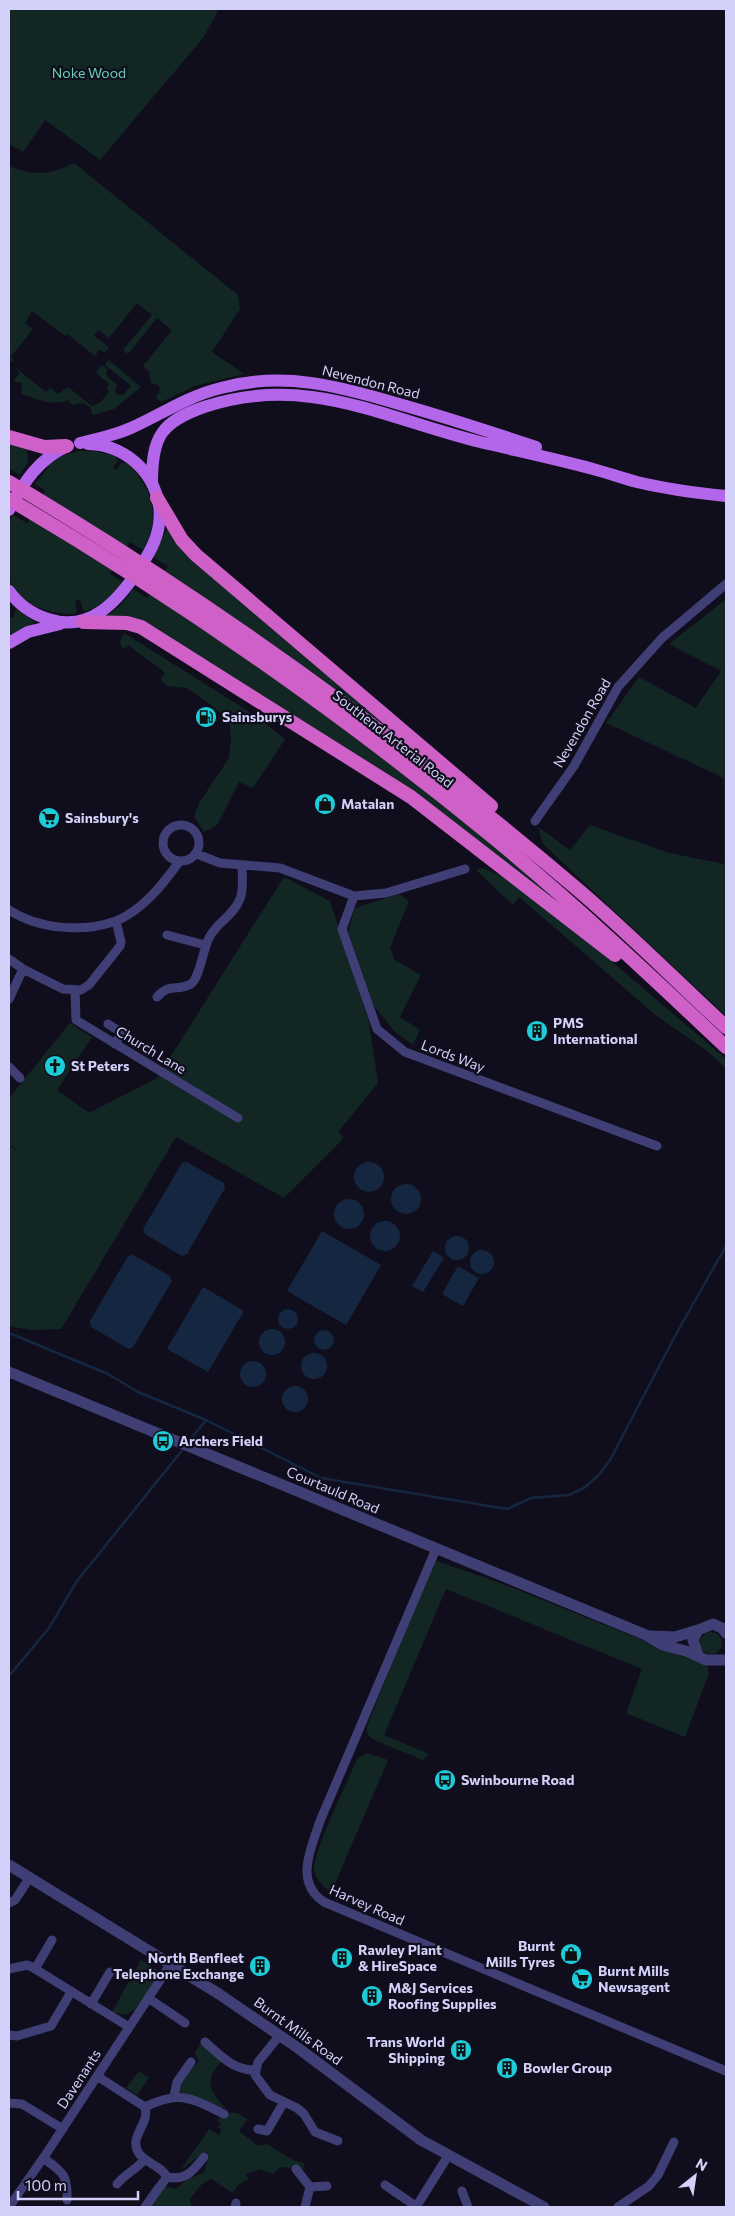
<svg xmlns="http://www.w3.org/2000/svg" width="735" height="2216" font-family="Commissioner,sans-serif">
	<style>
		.green { fill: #122624 }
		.water { fill: #152740 }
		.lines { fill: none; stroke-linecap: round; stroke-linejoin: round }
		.stream { stroke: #152740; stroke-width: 2.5 }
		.minor { stroke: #3f3f76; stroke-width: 9 }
		.tertiary { stroke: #3f3f76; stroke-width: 11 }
		.primary { stroke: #b466ea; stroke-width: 12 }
		.trunk { stroke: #ce60c7; stroke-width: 14 }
		.labels { text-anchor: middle; stroke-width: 4.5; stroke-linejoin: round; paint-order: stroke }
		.park-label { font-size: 14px; fill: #67ceb1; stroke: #100e1d }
		.street-label { font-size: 14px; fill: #d3d0f9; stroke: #100e1d }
		.poi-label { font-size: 14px; font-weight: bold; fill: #d3d0f9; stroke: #100e1d; text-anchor: start }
	</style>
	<rect width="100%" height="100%" fill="#100e1d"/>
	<path class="green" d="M9,9H219L203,38L100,160L45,120L23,152L9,144Z
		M74,163L238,295L240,309L212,352L244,374L195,386L161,402L156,398L160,390L158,385L151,383L149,372L143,366L172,330L157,318L128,354L123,350L152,315L137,303L109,338L98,330L94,336L109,347L105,353L100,349L95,356L67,334L65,336L32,311L25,323L33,329L11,357L14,360L12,362L9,360V166C32,176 52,175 74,163Z
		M109,360L141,387L114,409L93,415L90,407L83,403L72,405L68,400C53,407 37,399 21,394L22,383L13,381L20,373L12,365L46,392L50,388L58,394L68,387L92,406L100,403L109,391L106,388L109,384L96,373L102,365L108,370L106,373L108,378L117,384L115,394L123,395L131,386L105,365Z
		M9,444L27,450L28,462L20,475L9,468Z
		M80,451H95L116,456L118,461L113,468L117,470L121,463H127C152,485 162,521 143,550L130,542L126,549L42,497L45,490L35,484L48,468L46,466L61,456Z
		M13,515L27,523L31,516L113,568L110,574L123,582C112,597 101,606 84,612L80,600L75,601L77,611L75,614C52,615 14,604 9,577C6,560 9,540 9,523Z
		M167,528L409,743L398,738V736L374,718L164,573L168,566L153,557Z
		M133,589L147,598L151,592L241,652L434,795L576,914L574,917L472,837L146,625L105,617L120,606Z
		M726,599V1016L543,844L538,827L570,850L590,825L669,853L724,864V778L606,723L639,677L696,708L721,671L669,644Z
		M16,609L33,621L34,625L9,638V617L13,618Z
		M124,633L248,711L285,739L253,788L239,782L217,825L204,832L194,816L199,803L229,758L231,739L229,720L206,701L186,688L166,686L161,679L165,674L162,670L128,645L124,649L122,648L120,642Z
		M482,868L505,877L603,954L726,1059V1069L706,1050L658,1017L519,897L513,905L476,870Z
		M284,877L330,901L369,1022L378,1083L338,1132L344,1137L340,1142L284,1198L176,1137L61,1329L31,1330L9,1326V1146L18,1151L9,1144V1098L70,1023L92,1037L57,1090L89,1113L157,1078Z
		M399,894L409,901L390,948L395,960L421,975L400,1017L420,1030L413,1045L395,1032L374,1006L348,932L355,908Z
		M434,1560L503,1584L707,1666L709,1673L685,1737L626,1713L642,1669L446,1589L384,1735L429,1754L423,1760L372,1739L367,1733V1726Z
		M700 1643a11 11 0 1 1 22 0a11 11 0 1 1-22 0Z
		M367,1753L388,1760L331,1893C324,1886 314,1879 314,1868C314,1849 348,1781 357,1759Z
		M141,1960L162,1973L135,2009L126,2015L112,2012Z
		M204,2038L226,2057C204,2078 206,2089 227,2109L179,2094L183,2079L199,2061L195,2053Z
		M139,2071L149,2078L137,2095L126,2088Z
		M226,2113H237L247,2119L239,2131L258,2146L267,2144L293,2160L304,2163L305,2169L281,2167L272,2174L259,2169L246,2174L248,2179L238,2185L233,2193L211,2179L202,2184L190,2199L191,2207H140L155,2184L176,2189L185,2181L204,2172L209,2155L205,2151L180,2171L209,2129L219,2135L222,2130L218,2127L221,2123L217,2121L220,2117Z"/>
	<path class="water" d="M354 1177a15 15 0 1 1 30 0a15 15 0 1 1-30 0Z
		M187,1162L224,1183L225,1188L187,1254L182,1256L145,1234L143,1229L182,1163Z
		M391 1199a15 15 0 1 1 30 0a15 15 0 1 1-30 0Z
		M334 1214a15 15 0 1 1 30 0a15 15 0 1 1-30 0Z
		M370 1236a15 15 0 1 1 30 0a15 15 0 1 1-30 0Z
		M322,1231L381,1265L346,1325L287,1291Z
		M445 1248a12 12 0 1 1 24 0a12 12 0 1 1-24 0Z
		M470 1262a12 12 0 1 1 24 0a12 12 0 1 1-24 0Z
		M433,1251L444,1258L423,1292L412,1286Z
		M133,1255L170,1276L172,1281L133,1347L129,1349L91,1327L90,1321L128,1256Z
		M458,1266L479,1278L463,1306L442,1294Z
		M203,1287L244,1311L208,1372L167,1349Z
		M278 1319a10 10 0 1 1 20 0a10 10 0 1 1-20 0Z
		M259 1342a13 13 0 1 1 26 0a13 13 0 1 1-26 0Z
		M314 1340a10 10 0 1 1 20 0a10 10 0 1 1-20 0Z
		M301 1366a13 13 0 1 1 26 0a13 13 0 1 1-26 0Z
		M240 1374a13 13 0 1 1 26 0a13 13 0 1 1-26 0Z
		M282 1399a13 13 0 1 1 26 0a13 13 0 1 1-26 0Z"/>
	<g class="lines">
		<path class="stream" d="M9,1333L108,1374L138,1392L206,1420L189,1441
			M206,1420L321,1478L507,1509L531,1498L569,1495L584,1488L599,1475L610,1460L675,1336L726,1246
			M9,1676L49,1628L77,1581L184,1448"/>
		<path class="minor" d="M535,821L574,766L618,687L662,638L726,584
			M163 843a18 18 0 1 1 36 0a18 18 0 1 1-36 0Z
			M197,854L220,863L280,868L354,896L386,893L465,869
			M354,896L342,929L377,1029L405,1052L657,1146
			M9,910C38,929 82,933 116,921C143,910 163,884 179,862
			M167,935L205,945
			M9,959L23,969L63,989L81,990L89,985L120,946L121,942L116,921
			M75,991L76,1020L238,1118
			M157,997C170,982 177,992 191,984C200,977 203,949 209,938C216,923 234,915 240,899C244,889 242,876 242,865
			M9,999L23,969
			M108,1024L122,1033L115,1044
			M9,1067L20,1078
			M436,1549L320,1821C311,1849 294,1882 324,1902L726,2071
			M9,1903L15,1900L30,1877
			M9,1969L27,1965L32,1967L129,2027
			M35,1969L52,1940
			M148,1998L185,2023
			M91,2004L110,1972
			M9,2035L17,2036L51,2026L71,1992
			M280,2035L258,2062L255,2075L270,2095L297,2108L304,2114L315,2132L338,2141
			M205,2042C221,2056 233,2070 255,2070
			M97,2076L145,2107C180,2090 191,2098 224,2114
			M174,2096L177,2082L191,2062
			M9,2103L22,2104L63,2129
			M258,2129L267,2131L284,2102
			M43,2158C63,2172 68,2175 67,2200
			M296,2169L310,2187
			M167,2177C186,2181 193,2171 204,2157
			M117,2184C126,2173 136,2170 145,2159
			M385,2185L417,2207
			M310,2187L327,2186
			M462,2191L468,2207
			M9,2207L46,2154L170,1965
			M145,2207L167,2177C161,2165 144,2163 138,2152C129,2136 150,2124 145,2107
			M235,2207L236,2203
			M305,2207L310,2187
			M416,2207L448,2156
			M618,2207L649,2186L658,2175L674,2142"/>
		<path class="tertiary" d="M9,1372L646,1635L663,1645L686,1651L706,1660H726
			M651,1636L675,1637L698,1630
			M698,1655L693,1640L698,1630L713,1624L722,1628L726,1633
			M9,1865L219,1994L298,2048L421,2140L544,2207"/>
		<path class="primary" d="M80,443C97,439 115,435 131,428C162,414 188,396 221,388C283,371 339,386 399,404C445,417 491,432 536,447
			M152,482C152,437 161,422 204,407C306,373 383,418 480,442C518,451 556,459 593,469C608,473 622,478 637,482C666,489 696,493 726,496
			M9,510C23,483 39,458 68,446
			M9,591C19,605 32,614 48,619C90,633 118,601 139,569C148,555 157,541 159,524C165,482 130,444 88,444
			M9,643L28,632L60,624"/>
		<path class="trunk" d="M9,437L44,447L66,446
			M9,482C210,601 398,737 576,888C628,932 676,981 726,1027
			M157,498L182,540L196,555L491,806
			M9,499C179,599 340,712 493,837C574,904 650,975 726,1047
			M83,622L127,623L141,627L411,797L615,955"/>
	</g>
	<defs>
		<g id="fuel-disc" transform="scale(1.125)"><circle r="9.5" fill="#1dccd8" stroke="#100e1d"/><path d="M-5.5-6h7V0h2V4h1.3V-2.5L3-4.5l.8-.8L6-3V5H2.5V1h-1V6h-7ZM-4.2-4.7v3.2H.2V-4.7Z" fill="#111"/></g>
		<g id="shop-disc" transform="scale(1.125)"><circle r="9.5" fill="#1dccd8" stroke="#100e1d"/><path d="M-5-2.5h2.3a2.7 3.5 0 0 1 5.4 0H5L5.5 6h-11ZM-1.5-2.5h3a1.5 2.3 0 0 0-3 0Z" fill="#111"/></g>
		<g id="supermarket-disc" transform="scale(1.125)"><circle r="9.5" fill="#1dccd8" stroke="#100e1d"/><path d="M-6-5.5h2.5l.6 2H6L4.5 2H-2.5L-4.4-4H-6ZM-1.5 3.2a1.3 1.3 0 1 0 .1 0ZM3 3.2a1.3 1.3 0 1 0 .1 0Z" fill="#111"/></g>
		<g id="building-disc" transform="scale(1.125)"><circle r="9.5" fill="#1dccd8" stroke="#100e1d"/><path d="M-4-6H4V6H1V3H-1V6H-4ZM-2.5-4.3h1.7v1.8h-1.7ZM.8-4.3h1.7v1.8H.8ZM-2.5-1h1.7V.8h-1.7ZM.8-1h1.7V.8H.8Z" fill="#111"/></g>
		<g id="church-disc" transform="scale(1.125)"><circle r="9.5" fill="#1dccd8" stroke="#100e1d"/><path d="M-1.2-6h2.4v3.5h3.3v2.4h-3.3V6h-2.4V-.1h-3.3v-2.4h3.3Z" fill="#111"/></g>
		<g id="bus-disc" transform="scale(1.125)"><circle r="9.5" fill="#1dccd8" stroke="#100e1d"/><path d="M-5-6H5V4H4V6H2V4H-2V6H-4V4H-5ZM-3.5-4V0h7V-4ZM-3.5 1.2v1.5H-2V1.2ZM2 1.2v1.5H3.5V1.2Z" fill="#111"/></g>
	</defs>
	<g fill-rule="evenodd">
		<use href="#fuel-disc" x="206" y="717"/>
		<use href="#shop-disc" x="325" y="804"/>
		<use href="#supermarket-disc" x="49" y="818"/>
		<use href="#building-disc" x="537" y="1031"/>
		<use href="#church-disc" x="55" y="1066"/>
		<use href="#bus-disc" x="163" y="1441"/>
		<use href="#bus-disc" x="445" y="1780"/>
		<use href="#shop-disc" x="571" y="1954"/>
		<use href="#building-disc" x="342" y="1958"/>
		<use href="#building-disc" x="260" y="1966"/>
		<use href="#supermarket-disc" x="582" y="1979"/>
		<use href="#building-disc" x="372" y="1996"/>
		<use href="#building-disc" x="461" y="2050"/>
		<use href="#building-disc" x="507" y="2068"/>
	</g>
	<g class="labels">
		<g class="park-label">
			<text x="89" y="78">Noke Wood</text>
		</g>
		<g class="street-label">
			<text transform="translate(371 382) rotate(14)" y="5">Nevendon Road</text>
			<text transform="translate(582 723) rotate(-60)" y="5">Nevendon Road</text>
			<text transform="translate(393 739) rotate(38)" y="5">Southend Arterial Road</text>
			<text transform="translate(151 1050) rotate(31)" y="5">Church Lane</text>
			<text transform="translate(453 1056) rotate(21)" y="5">Lords Way</text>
			<text transform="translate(333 1490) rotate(23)" y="5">Courtauld Road</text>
			<text transform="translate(367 1905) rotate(24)" y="5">Harvey Road</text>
			<text transform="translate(298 2031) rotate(36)" y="5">Burnt Mills Road</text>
			<text transform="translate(79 2079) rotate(-57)" y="5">Davenants</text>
		</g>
		<g class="poi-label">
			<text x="222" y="722">Sainsburys</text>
			<text x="341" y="809">Matalan</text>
			<text x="65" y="823">Sainsbury's</text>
			<text x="553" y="1028">PMS<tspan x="553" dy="16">International</tspan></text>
			<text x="71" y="1071">St Peters</text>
			<text x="179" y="1446">Archers Field</text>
			<text x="461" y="1785">Swinbourne Road</text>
			<text x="555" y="1951" text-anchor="end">Burnt<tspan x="555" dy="16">Mills Tyres</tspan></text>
			<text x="358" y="1955">Rawley Plant<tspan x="358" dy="16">&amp; HireSpace</tspan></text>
			<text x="244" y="1963" text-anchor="end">North Benfleet<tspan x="244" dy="16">Telephone Exchange</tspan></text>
			<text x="598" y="1976">Burnt Mills<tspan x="598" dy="16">Newsagent</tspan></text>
			<text x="388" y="1993">M&amp;J Services<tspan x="388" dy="16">Roofing Supplies</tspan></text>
			<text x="445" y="2047" text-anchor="end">Trans World<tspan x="445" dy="16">Shipping</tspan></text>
			<text x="523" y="2073">Bowler Group</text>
		</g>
	</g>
	<rect width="735" height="2216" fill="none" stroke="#d3d0f9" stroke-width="20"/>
	<g transform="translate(695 2176) rotate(30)" stroke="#100e1d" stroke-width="4" paint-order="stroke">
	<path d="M0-4L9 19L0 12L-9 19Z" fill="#d3d0f9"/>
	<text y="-8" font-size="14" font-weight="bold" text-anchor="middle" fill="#d3d0f9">N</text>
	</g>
	<path d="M18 2191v8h120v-8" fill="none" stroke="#d3d0f9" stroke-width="2.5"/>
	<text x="25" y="2191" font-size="15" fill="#d3d0f9" stroke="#100e1d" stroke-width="4" paint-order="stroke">100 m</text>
</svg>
